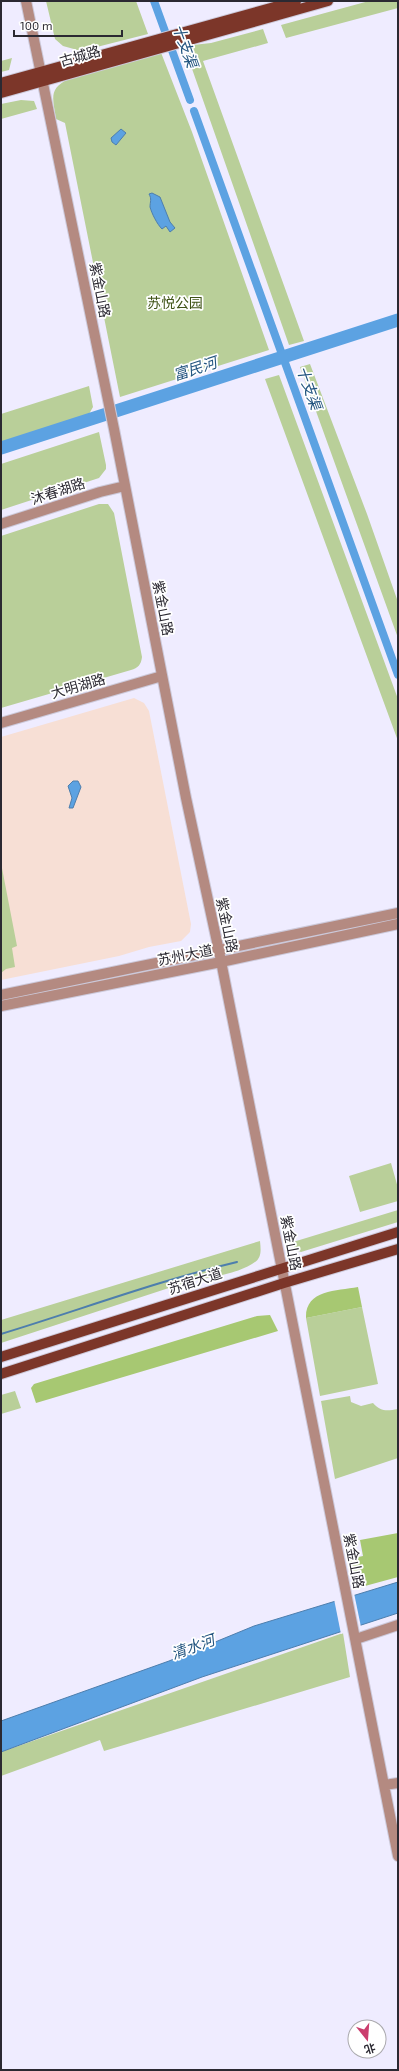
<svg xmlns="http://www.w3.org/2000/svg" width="399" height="2071" font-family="'Exo 2','Noto Sans SC',sans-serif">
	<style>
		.education { fill: #f7dfd5 }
		.green { fill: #b9cf99 }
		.forest { fill: #a7c872 }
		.water { fill: #5ca2e2; stroke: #4d7ead }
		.pier { fill: #efecff }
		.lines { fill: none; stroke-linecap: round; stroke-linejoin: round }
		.stream { stroke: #4d7ead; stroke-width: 2 }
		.canal { stroke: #5ca2e2; stroke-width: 8 }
		.river { stroke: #5ca2e2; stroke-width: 13 }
		.minor-casing { stroke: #ccc9da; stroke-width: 12 }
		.major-casing { stroke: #ccc9da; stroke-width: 12 }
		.minor { stroke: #b48a81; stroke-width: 10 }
		.major { stroke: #7c3629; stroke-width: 10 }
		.labels { text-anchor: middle; stroke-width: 3.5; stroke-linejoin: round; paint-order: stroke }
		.street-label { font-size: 14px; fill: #2b2932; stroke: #fff }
		.park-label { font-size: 14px; fill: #3f5316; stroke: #fff }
		.water-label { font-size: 15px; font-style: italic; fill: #22547f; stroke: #fff }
	</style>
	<rect width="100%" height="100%" fill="#efecff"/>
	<path class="education" d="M134,698L144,703L149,711L191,924L190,932L181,941L149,947L119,956L1,980V737Z"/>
	<path class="green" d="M46,1H136L148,34L81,51L63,46L55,39Z
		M369,1H398V8L286,38L281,25Z
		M263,29L268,43L203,61L304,341L289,345L184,46L211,43Z
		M160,50L192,132L269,350L120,397L65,123L56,119C53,99 48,88 69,79Z
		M12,58L9,70L1,72V61Z
		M21,100L34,101L37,109L1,119V104Z
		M310,364L367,514L398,602V638L300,367Z
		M279,375L398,699V741L265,379Z
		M89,386L93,407L89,414L1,442V414Z
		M99,432L106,465V469L99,478L1,510V464Z
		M99,504H108L114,513L142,657C141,665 138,668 131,670L1,708V536Z
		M1,863L17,946L12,948L15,967L6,969L1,973Z
		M391,1163L398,1188V1201L360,1212L349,1176Z
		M398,1210V1222L301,1252L295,1250L293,1242Z
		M260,1241C261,1251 262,1259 252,1264C230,1277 202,1277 178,1285C119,1304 60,1324 1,1343V1320Z
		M362,1307L378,1384L320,1396L306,1318Z
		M15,1391L21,1408L1,1414V1395Z
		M350,1396L351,1402L361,1406L373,1403C381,1412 387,1411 398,1409V1458L335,1479L321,1401Z
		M343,1633L350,1677L104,1751L100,1740L1,1776V1752Z"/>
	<path class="forest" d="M358,1287L362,1307L306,1318C305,1290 336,1291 358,1287Z
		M270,1315L278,1331L36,1403L31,1388L34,1384L257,1316Z
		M398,1533V1577L354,1589L349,1559L363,1556L360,1540Z"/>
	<path class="water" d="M121,129L126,133L116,145L112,142L111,138Z
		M152,193L160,197L170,222L175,228L170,232L166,226L162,229C157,224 152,214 150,207C150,202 152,199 149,194Z
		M73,781H78L81,787L73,808H69L72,798L68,786Z
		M398,1582V1613L202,1677L1,1752V1721L169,1661L254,1626Z"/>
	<path class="pier" d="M354,1593L361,1627L341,1634L334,1599Z"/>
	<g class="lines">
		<path class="stream" d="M1,1334C80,1310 157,1281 237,1262"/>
		<path class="canal" d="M154,1L190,100
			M194,111L398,675"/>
		<path class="river" d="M1,448L398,320"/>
		<g class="minor-casing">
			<path id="minor" d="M26,1L114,429L186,798L219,951L398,1856
				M1,524L100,492L125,486
				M1,723L162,676
				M1,995L398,913
				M1,1006L221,962L398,924
				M356,1639L398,1625
				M384,1785L398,1783"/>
		</g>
		<g class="major-casing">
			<path id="major" d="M1,83L296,1
				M1,93L328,1
				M1,1357L398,1232
				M1,1374L284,1283L398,1249"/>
		</g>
		<use href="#minor" class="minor"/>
		<use href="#major" class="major"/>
	</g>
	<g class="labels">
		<g class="street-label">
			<text transform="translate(80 56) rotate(-16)" y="5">古城路</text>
			<text transform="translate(100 290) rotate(79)" y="5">紫金山路</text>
			<text transform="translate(58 491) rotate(-18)" y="5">沐春湖路</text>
			<text transform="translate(163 608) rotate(79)" y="5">紫金山路</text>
			<text transform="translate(78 686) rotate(-16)" y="5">大明湖路</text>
			<text transform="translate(227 925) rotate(78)" y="5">紫金山路</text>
			<text transform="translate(185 955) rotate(-11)" y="5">苏州大道</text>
			<text transform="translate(291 1243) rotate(79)" y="5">紫金山路</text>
			<text transform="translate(195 1281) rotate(-18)" y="5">苏宿大道</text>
			<text transform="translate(354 1561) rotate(79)" y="5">紫金山路</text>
		</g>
		<g class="park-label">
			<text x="175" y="308">苏悦公园</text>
		</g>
		<g class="water-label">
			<text transform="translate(185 46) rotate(70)" y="5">十支渠</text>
			<text transform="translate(195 369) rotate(-18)" y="5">富民河</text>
			<text transform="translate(309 388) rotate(70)" y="5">十支渠</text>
			<text transform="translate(193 1647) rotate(-20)" y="5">清水河</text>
		</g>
	</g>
	<rect width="399" height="2071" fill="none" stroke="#2b2932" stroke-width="4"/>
	<g transform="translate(367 2039) rotate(163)"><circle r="19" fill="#ffffff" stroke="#aaa9ad"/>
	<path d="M0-3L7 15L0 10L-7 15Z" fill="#cb3e6e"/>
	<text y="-6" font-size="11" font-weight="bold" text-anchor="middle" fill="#2b2932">北</text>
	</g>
	<path d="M14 30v6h108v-6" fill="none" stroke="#2b2932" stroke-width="2"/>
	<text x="20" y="30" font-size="12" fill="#2b2932" stroke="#ffffff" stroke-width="3" paint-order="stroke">100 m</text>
</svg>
